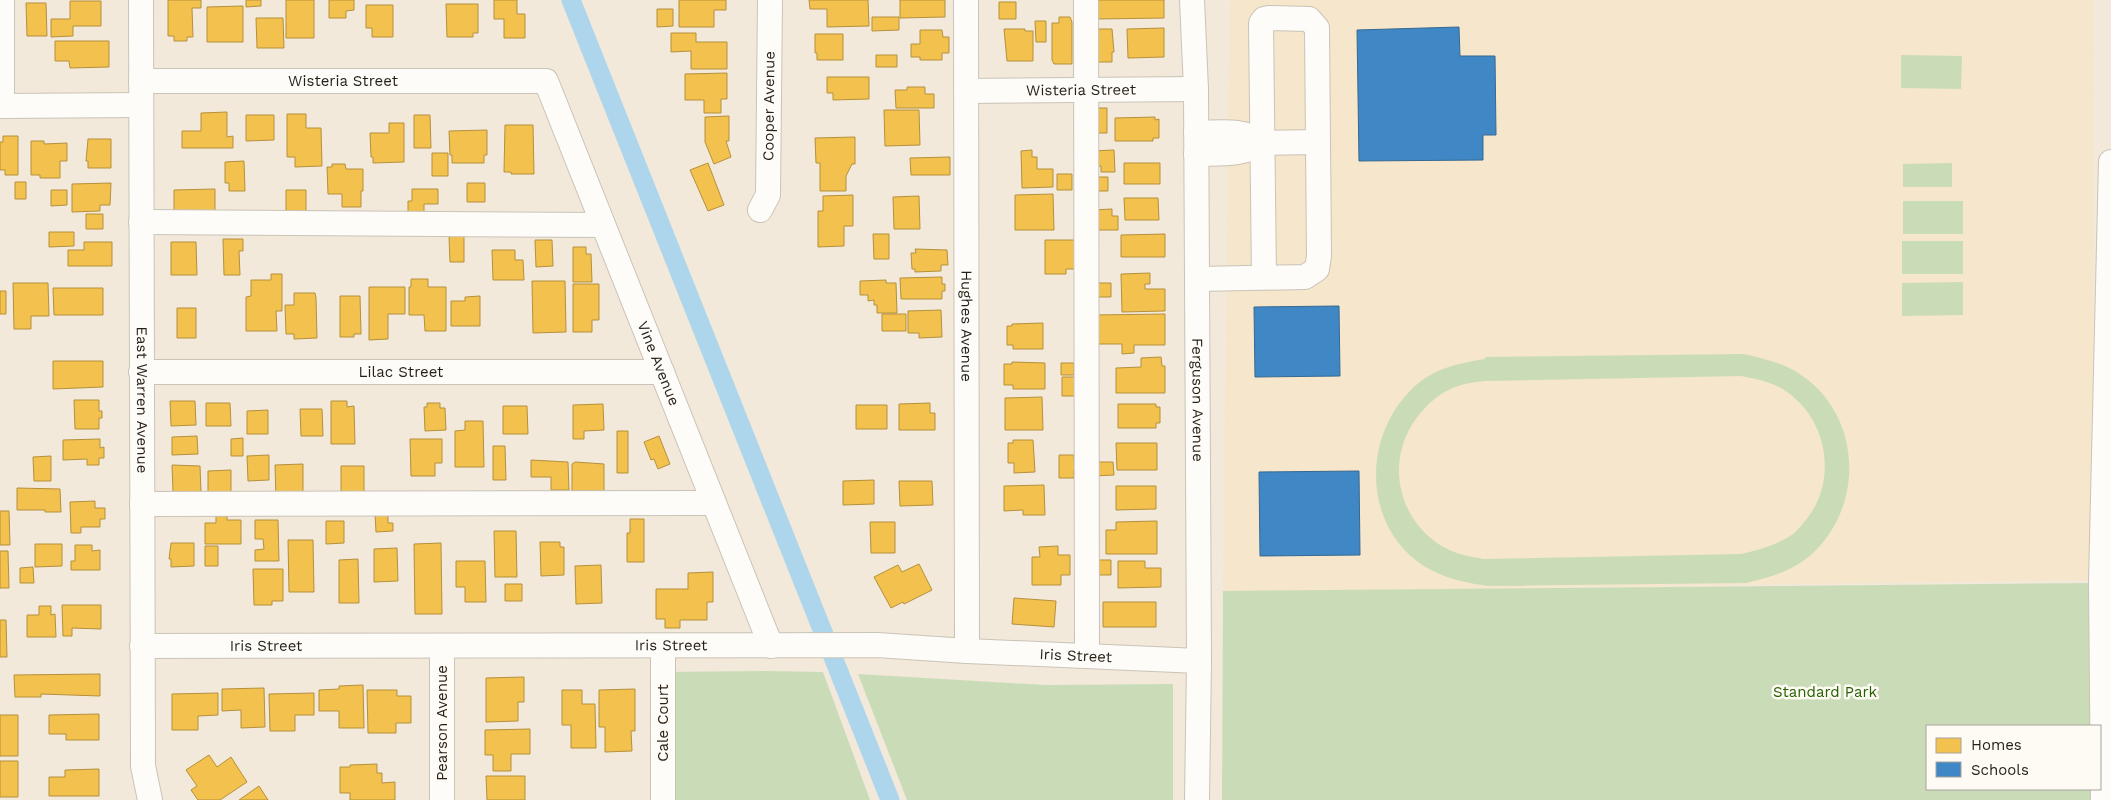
<svg xmlns="http://www.w3.org/2000/svg" width="2111" height="800" font-family="'Work Sans',sans-serif">
	<style>
		.built { fill: #f5e6cc }
		.green { fill: #cadcb7; fill-rule: evenodd }
		.homes { fill: #f2c14e; stroke: #b5903d }
		.schools { fill: #3f88c5; stroke: #386890 }
		.lines { fill: none; stroke-linecap: round; stroke-linejoin: round }
		.canal { stroke: #add6ec; stroke-width: 19 }
		.minor-casing { stroke: #cac3b7; stroke-width: 26 }
		.minor { stroke: #fdfcf9; stroke-width: 24 }
		.labels { text-anchor: middle; stroke-width: 5; stroke-linejoin: round; paint-order: stroke }
		.street-label { font-size: 15px; fill: #261f15; stroke: #fefbf5 }
		.park-label { font-size: 15px; fill: #266101; stroke: #fefbf5 }
	</style>
	<rect width="100%" height="100%" fill="#f2e9da"/>
	<path class="built" d="M1230,0H2094L2093,580L1223,592Z"/>
	<path class="green" d="M1901,55L1962,56L1961,89L1901,88Z
		M1952,163V187H1903V164Z
		M1903,201H1963V234H1903Z
		M1902,241H1963V274H1902Z
		M1963,282V315L1902,316V283Z
		M1744,354C1761,358 1779,362 1795,371C1861,410 1867,503 1812,554C1793,571 1770,577 1746,583L1488,586C1468,583 1451,580 1433,571C1362,535 1359,437 1415,386C1435,368 1460,363 1485,359V357ZM1741,376C1757,379 1773,382 1787,392C1829,421 1838,484 1804,522C1800,527 1796,533 1790,536C1774,546 1759,550 1741,554L1483,559C1467,556 1451,553 1437,543C1392,511 1386,449 1424,409C1433,399 1445,390 1458,386C1467,383 1476,382 1485,381Z
		M2094,583L2098,726H1927V789H2100V800H1222L1223,591Z
		M768,671L823,672L870,800H658V672Z
		M858,674L1045,685L1173,684V800H907Z"/>
	<path class="homes" d="M168,0H201V8H192L193,37H187V41H174V36H168Z
		M246,0H261V6L246,7Z
		M286,0H314V38H286Z
		M329,0H354V10L346,11V18H329Z
		M494,0H517V14H525V38H504V19H494Z
		M679,0H726V10H714V27H679Z
		M809,0H868L869,26L827,27V9H810Z
		M900,0H945V17L900,18Z
		M1096,0H1164V18L1096,19Z
		M70,1H101V26H73V36L51,37V19H70Z
		M999,2H1016V19H999Z
		M26,3H46L47,36H27Z
		M446,4H478V33H473V37H447Z
		M366,5H393V37H372V28H366Z
		M243,6V42H207V7Z
		M657,9H673V26L657,27Z
		M872,17H899V30L872,31Z
		M1059,17H1070L1072,22V64H1054L1052,60V23H1059Z
		M256,18H283L284,48H257Z
		M1035,21H1046V42H1036Z
		M1164,28V57L1128,58L1127,29Z
		M1004,29H1025V31H1033V61H1007Z
		M1092,29H1112L1114,52H1112V62H1093Z
		M920,30H942L943,37H949V53H942V60H920V57H911V44H920Z
		M671,33H696V42H727V69H691V51L671,52Z
		M815,34H843V60H817V53H815Z
		M55,41H109V67L70,68L69,61H55Z
		M876,55H897V67H876Z
		M727,73V99H721V113H704V100H685V74Z
		M827,77H869V99L833,100V93H827Z
		M907,87H925V94H934V108H896L895,90H907Z
		M1091,108H1107V133H1091Z
		M884,110H919L920,145L885,146Z
		M227,112V137L233,136V148H182V131H201V113Z
		M287,114H306V128H321L322,166L295,167V157H287Z
		M246,115H274V140L246,141Z
		M414,115H430L431,148H414Z
		M729,116V141H726L731,157L714,164L705,142V117Z
		M1155,117V120L1159,119V138H1153V141H1115V118Z
		M389,123H404V162L373,163V157H371L370,133H389Z
		M505,125H533L534,174H511V172H504Z
		M487,130V155H484V163H452V155H450L449,131Z
		M3,136H18V175H5V170H0V142H3Z
		M855,137V164H852L846,176V191H820V163H816L815,138Z
		M88,139H111V168H88V161H86Z
		M31,141H44V144L67,143V161H60V178H40V175H31Z
		M1032,150V157H1037V169H1053V187L1022,188L1021,151Z
		M1114,150L1115,172H1101V166H1091V151Z
		M432,153H448V176H432Z
		M950,157V175H911L910,158Z
		M244,161L245,191H229V183H225V162Z
		M708,163L724,205L708,211L690,170Z
		M1124,163H1160V184H1124Z
		M332,164H345L346,169H363V191H361V207H342V194H328L327,167H332Z
		M1057,174H1072V190H1057Z
		M1090,177H1108V191H1090Z
		M15,182H26V199H15Z
		M111,183L110,205H100V211L72,212V184Z
		M467,183H485V202H467Z
		M215,189V213L174,210V190Z
		M412,189H438V204H424V212H408V201H412Z
		M51,190H67V205L51,206Z
		M286,190H306V217H286Z
		M1053,194L1054,230H1015V195Z
		M853,195V226H844V246L818,247V211H823V196Z
		M919,196L920,229H894L893,197Z
		M1124,198H1158L1159,220H1125Z
		M1112,209V216H1118V230H1092V210Z
		M86,214H103V229H86Z
		M49,232H74V246L49,247Z
		M873,234H889V259H874Z
		M1165,234V257H1121V235Z
		M449,236H464V262H450Z
		M223,239H243V251H239L240,275H224Z
		M535,240H552L553,266L536,267Z
		M1045,240H1076L1077,269H1066V274H1045Z
		M84,242H112V266H68V250H84Z
		M171,242H196L197,275H171Z
		M573,247H586V254H591L592,282H573Z
		M915,249L947,250L948,265H941V271L915,272V269H912L911,253H916Z
		M492,250H515V260H523L524,280H493Z
		M1150,273V284H1145V289H1165V311L1122,312L1121,274Z
		M271,274H282V311H276L277,331H246V297L251,296V280H271Z
		M942,277V284H945V291H942V299H901L900,278Z
		M411,279H428V287H446V331H425L424,315H409V287H411Z
		M886,280V283H896L897,313H877V305H874V300L868,301V295H860V281Z
		M532,281H565L566,332L533,333Z
		M13,283H48L49,316H31V329H14Z
		M1092,283H1111V297H1093Z
		M573,284H599V320H592V332H573Z
		M369,287H405V314H388V339L369,340Z
		M53,288H103V315H54Z
		M0,291H6V314H0Z
		M294,293H315L316,298L317,338L294,339V334H286L285,305H294Z
		M340,296H360L361,334H354V337H340Z
		M480,296V326H451V301H465V297Z
		M177,308H196V338H177Z
		M941,310L942,337L919,338V333H908V311Z
		M882,314H906V331H882Z
		M1165,314V345H1134V353L1122,354V344H1096V315Z
		M1043,323V349H1013V345H1007V326H1012V324Z
		M1161,357L1162,366H1165V393H1116V368L1141,367V358Z
		M53,361H103V387L53,389Z
		M1012,362L1045,363V389H1013V385H1004V364H1012Z
		M1061,363H1074V375H1061Z
		M1062,377H1077V396H1062Z
		M1042,397L1043,430H1005V398Z
		M74,400H99V411H102V418H99V429H75Z
		M170,401H195L196,425L171,426Z
		M331,401H347V407L354,406L355,444H331Z
		M206,403H230L231,426H206Z
		M427,403H440V408H445L446,430L425,431L424,407H427Z
		M930,403V413H935V430H899V404Z
		M603,404L604,430L584,431V439H573V405Z
		M1118,404H1156V407H1160V423H1156V428H1118Z
		M856,405H887V429H856Z
		M503,406H527L528,434H503Z
		M300,409H322L323,436H301Z
		M268,410V434H247V411Z
		M465,421H483L484,467H455V431L465,430Z
		M617,431H628V473H617Z
		M197,436L198,454L172,455V437Z
		M659,436L670,464L658,469L654,459L651,460L644,442Z
		M243,438V456H231V439Z
		M100,439V448L104,447V458H99V465H87V459L63,460V440Z
		M410,439H442V463H435V476H411Z
		M1013,440H1033L1035,472L1014,473V463H1008V443H1013Z
		M1116,443H1157V470H1117Z
		M493,446H505L506,480H493Z
		M269,455V480L248,481L247,456Z
		M1059,455H1074V461H1078V470H1074V478H1059Z
		M51,456V481H34L33,457Z
		M531,460L568,462L569,490H551V477H531Z
		M575,462L604,464V491H572V464Z
		M1093,462H1113L1114,475L1094,476Z
		M303,464V498H276L275,465Z
		M172,465L200,466L201,492H173Z
		M341,466H364V493L341,494Z
		M231,470V496H208V471Z
		M874,480V504L843,505V481Z
		M899,481H932L933,505L900,506Z
		M1044,485L1045,515H1023V510L1004,511V486Z
		M1116,486H1156V509L1116,510Z
		M17,488L60,489L61,512H45V510H17Z
		M95,501V508H105V519H100V527H81V533H71L70,502Z
		M0,511H9L10,545H0Z
		M375,514H388V523H393V531L376,532Z
		M216,516H227V520H241V544H205V523H216Z
		M630,519H644V562H627V533H630Z
		M255,520H278L279,561H255V550L264,549L263,539H255Z
		M326,521H344V543L326,544Z
		M1157,521V554H1106V530H1116V522Z
		M870,522H895V553H871Z
		M494,531H516L517,577H495Z
		M288,540H313L314,592H289Z
		M540,542H560V547H564V575L541,576Z
		M171,543H194V566L171,567V559H169Z
		M441,543L442,614H415L414,544Z
		M35,544H62V566L35,567Z
		M75,545H92V551L100,550V570H71V561H75Z
		M205,546H218V566H205Z
		M1058,546V555H1070V575H1061V585H1032V557H1040L1039,547Z
		M397,548L398,581L374,582V549Z
		M0,551H8L9,588H0Z
		M358,559L359,603H339V560Z
		M1093,560H1111V575H1093Z
		M456,561H485L486,602H465V587H456Z
		M1118,561H1145V568H1161V587L1118,588Z
		M919,564L932,590L904,604L903,602L891,608L874,577L898,565L902,572Z
		M601,565L602,603L576,604L575,566Z
		M33,567L34,583H20V568Z
		M253,569H283V601H272V605H254Z
		M713,572V602H707V620H680V628H665V619H656V589H688V573Z
		M505,584H522V601H505Z
		M1014,598L1056,601L1054,627L1012,624Z
		M1103,602H1156V627H1103Z
		M62,605H101V629L72,628V636H63Z
		M39,606H51V615L55,614L56,637H27V615H39Z
		M0,620H6L7,657H0Z
		M100,674V696L41,694V697H15L14,675Z
		M524,677V702H518V721L486,722V678Z
		M363,685L364,728H339V711H319V690L339,689V686Z
		M264,688L265,727L241,728V710L222,711V689Z
		M635,689V731H631L632,751L605,752V727H599V690Z
		M367,690H397V696H411V723H396V733H368Z
		M562,690H582V704H595L596,748H571V725H562Z
		M218,693V715L198,716V730H172V694Z
		M314,693V715H295V731H270L269,694Z
		M99,714V740H66V734H49V715Z
		M0,715H18V756H0Z
		M530,729V754H511V771H493V755H485V730Z
		M209,755L217,767L231,757L247,782L220,800H198L191,790L197,786L186,770Z
		M0,761H18V797H0Z
		M377,764V773H382V783L395,782V800H350V793H340V767H350V765Z
		M99,769V796H49V777H65V770Z
		M486,776H525V800H487Z
		M259,786L268,800H239Z"/>
	<path class="schools" d="M1459,27L1460,56H1495L1496,135H1483V160L1359,161L1357,30Z
		M1339,306L1340,376L1255,377L1254,307Z
		M1359,471L1360,555L1260,556L1259,472Z"/>
	<g class="lines">
		<path class="canal" d="M571,0L890,800"/>
		<g class="minor-casing">
			<g id="minor">
				<path d="M2,0V106"/>
				<path id="s1" d="M141,0L143,766L150,800"/>
				<path id="s2" d="M966,0L967,651"/>
				<path d="M1086,0L1087,656"/>
				<path id="s3" d="M1192,0L1196,89L1199,661L1197,800"/>
				<path id="s4" d="M141,81H546L771,646"/>
				<path id="s5" d="M966,91L1196,89"/>
				<path d="M0,106L141,105"/>
				<path d="M1196,133C1218,133 1244,128 1261,143"/>
				<path d="M1196,154C1216,153 1245,156 1261,143L1318,142"/>
				<path id="s6" d="M760,210L768,195L770,0"/>
				<path d="M141,222L603,225"/>
				<path d="M1197,279L1305,277L1317,269L1319,256L1317,28L1309,19L1269,18L1264,19L1261,23L1264,278"/>
				<path id="s7" d="M141,372H662"/>
				<path d="M142,504L714,503"/>
				<path id="s8" d="M142,646L877,645L967,651L1199,661"/>
				<path d="M442,646V800"/>
				<path d="M663,646V800"/>
				<path d="M2103,800L2101,582L2111,162"/>
			</g>
		</g>
		<use href="#minor" class="minor"/>
	</g>
	<g class="labels">
		<g class="street-label">
			<text dy="5" stroke="none"><textPath href="#s4" startOffset="202">Wisteria Street</textPath></text>
			<text dy="5" stroke="none"><textPath href="#s5" startOffset="115">Wisteria Street</textPath></text>
			<text dy="5" stroke="none"><textPath href="#s6" startOffset="106">Cooper Avenue</textPath></text>
			<text dy="5" stroke="none"><textPath href="#s2" startOffset="326">Hughes Avenue</textPath></text>
			<text dy="5" stroke="none"><textPath href="#s4" startOffset="709">Vine Avenue</textPath></text>
			<text dy="5" stroke="none"><textPath href="#s7" startOffset="260">Lilac Street</textPath></text>
			<text dy="5" stroke="none"><textPath href="#s1" startOffset="400">East Warren Avenue</textPath></text>
			<text dy="5" stroke="none"><textPath href="#s3" startOffset="400">Ferguson Avenue</textPath></text>
			<text dy="5" stroke="none"><textPath href="#s8" startOffset="124">Iris Street</textPath></text>
			<text dy="5" stroke="none"><textPath href="#s8" startOffset="529">Iris Street</textPath></text>
			<text dy="5" stroke="none"><textPath href="#s8" startOffset="934">Iris Street</textPath></text>
			<text transform="translate(442 723) rotate(-90)" y="5">Pearson Avenue</text>
			<text transform="translate(663 723) rotate(-90)" y="5">Cale Court</text>
		</g>
		<g class="park-label">
			<text x="1825" y="697">Standard Park</text>
		</g>
	</g>
	<rect x="1926" y="725" width="175" height="65" fill="#fefbf5" stroke="#a8a39b"/>
	<rect x="1936" y="738" width="25" height="15" fill="#f2c14e" stroke="#a8a39b"/>
	<text x="1971" y="750" font-size="15" fill="#261f15">Homes</text>
	<rect x="1936" y="762" width="25" height="15" fill="#3f88c5" stroke="#a8a39b"/>
	<text x="1971" y="775" font-size="15" fill="#261f15">Schools</text>
</svg>
